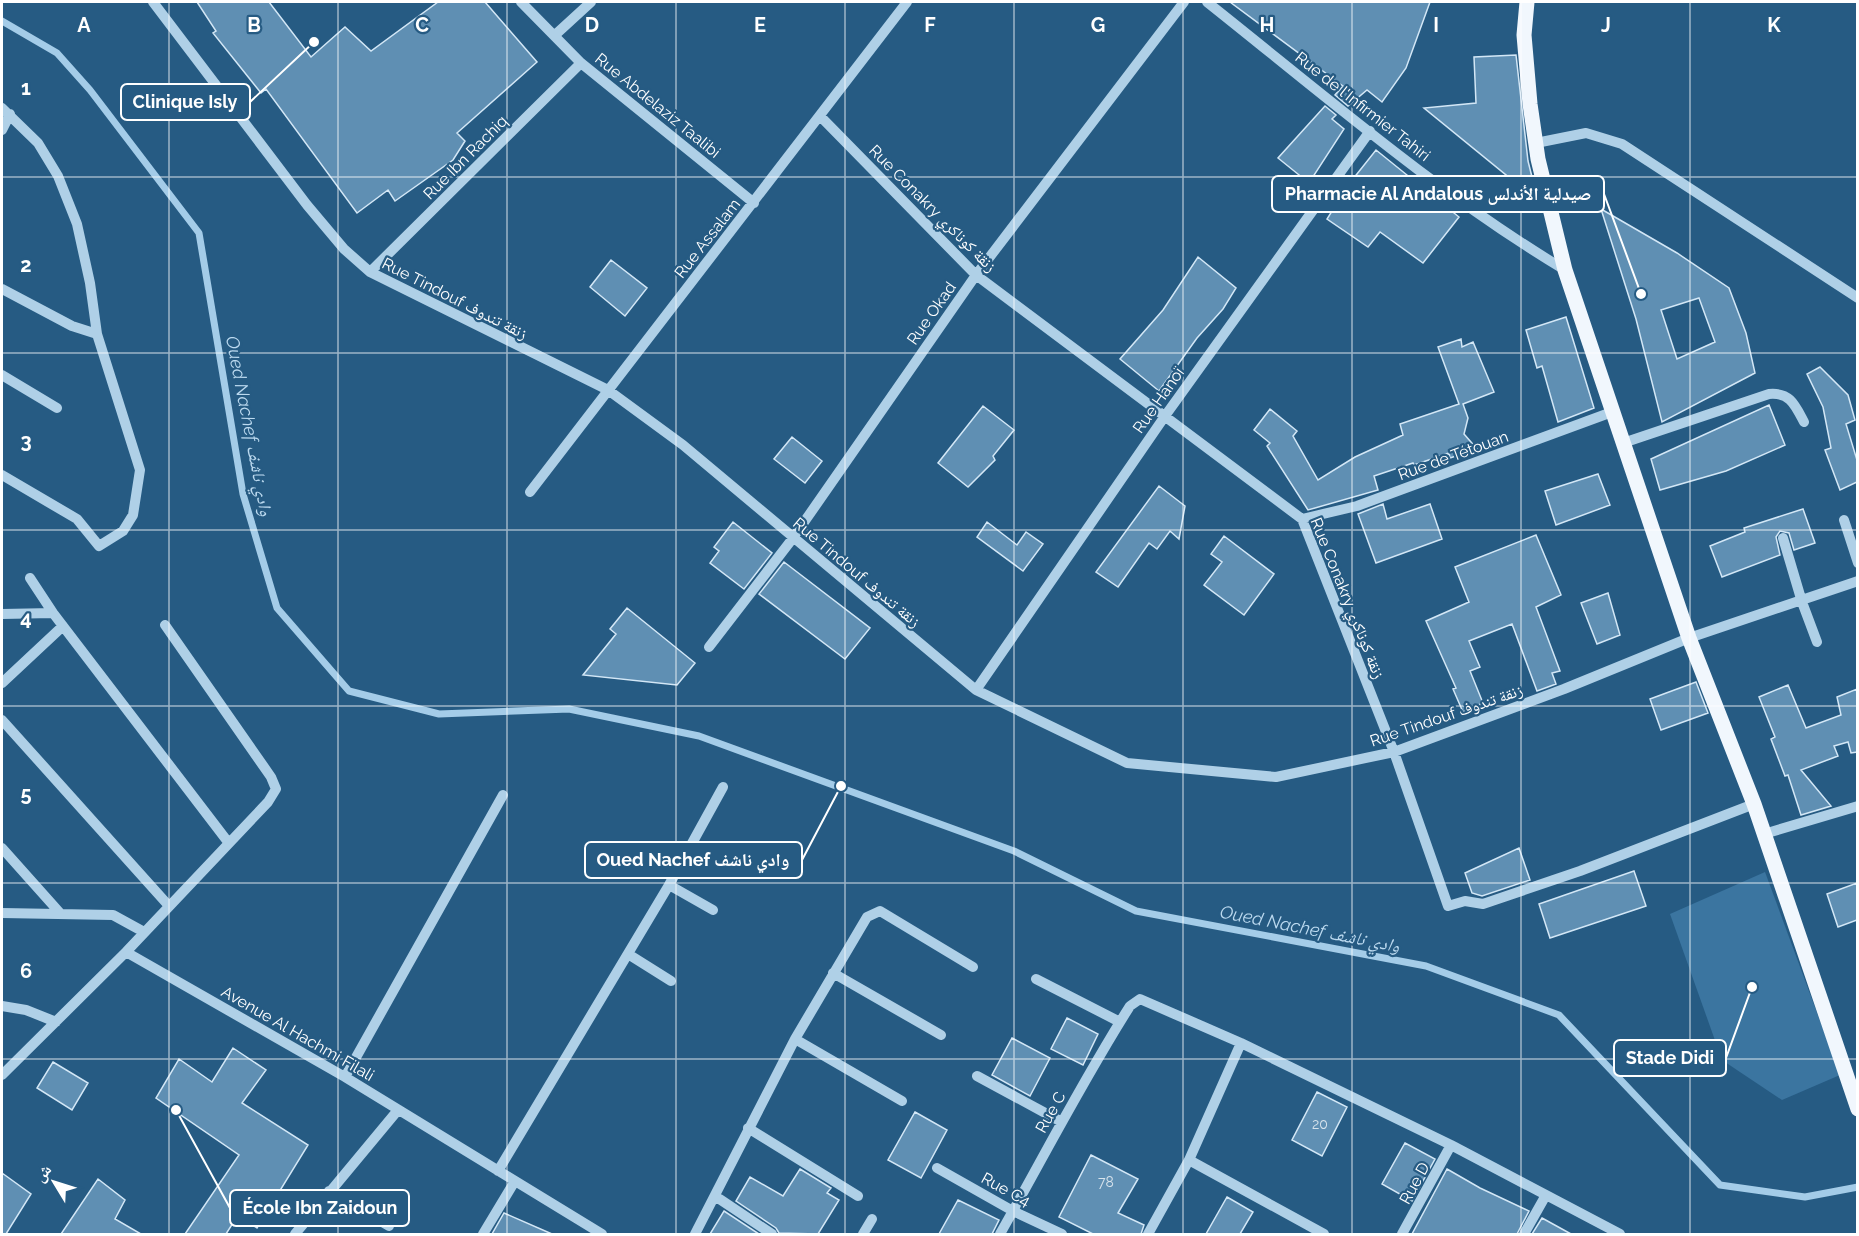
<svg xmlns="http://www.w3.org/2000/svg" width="1859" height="1236" font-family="Raleway,'Noto Naskh Arabic',sans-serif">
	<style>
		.green { fill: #3b75a0 }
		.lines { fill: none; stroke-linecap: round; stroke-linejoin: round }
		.stream { stroke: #a4cce8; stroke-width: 7 }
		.building { fill: #5f8fb3; stroke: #d3e7f6; stroke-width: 1.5; fill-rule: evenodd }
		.minor { stroke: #afd0e7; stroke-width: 10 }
		.major { stroke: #f1f7fd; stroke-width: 15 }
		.grid { fill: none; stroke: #fff; stroke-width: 1.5; stroke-opacity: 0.55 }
		.labels { text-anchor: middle; stroke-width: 4.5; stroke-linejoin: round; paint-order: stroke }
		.number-label { font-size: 14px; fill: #d7e3ec }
		.street-label { font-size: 16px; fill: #fff; stroke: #265b83 }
		.water-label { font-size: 18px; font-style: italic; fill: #bbd9ef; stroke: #265b83 }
		.grid-label { font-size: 20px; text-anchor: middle; font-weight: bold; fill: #fff; stroke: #265b83; stroke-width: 4.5; stroke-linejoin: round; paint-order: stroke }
		.leader { fill: none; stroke: #fff; stroke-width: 2 }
		.callout-dot { fill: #fff; stroke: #265b83; stroke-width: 2 }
		.callout { fill: #265b83; stroke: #fff; stroke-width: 2 }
		.callout-label { font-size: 18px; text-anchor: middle; font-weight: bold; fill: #fff }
	</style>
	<rect width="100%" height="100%" fill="#265b83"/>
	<path class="green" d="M1765,872L1840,1075L1782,1100L1722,1060L1670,914Z"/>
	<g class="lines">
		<path class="stream" d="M2,21L57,53L90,90L199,233L243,494L277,608L349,691L439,714L569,709L699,736L1014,851L1136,911L1426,966L1559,1015L1720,1185L1805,1197L1858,1187"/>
	</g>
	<path class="building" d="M197,2H269L311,57L345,27L371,51L438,2H485L537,62L457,133L465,141L453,160L395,201L388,190L357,213L266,89L261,93L213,33L216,31Z
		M1230,2H1430L1406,68L1382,102L1367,90L1348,106L1335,95L1343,86Z
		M1516,55L1528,161L1538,201L1424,108L1476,103L1474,57Z
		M1325,106L1336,115L1332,119L1344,129L1309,183L1278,158Z
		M1376,150L1459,217L1423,263L1380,232L1368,247L1327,219L1349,184Z
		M1601,209L1677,253L1729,288L1746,333L1755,373L1662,422L1636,319ZM1699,298L1715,342L1677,359L1661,310Z
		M1198,257L1236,288L1223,309L1197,338L1159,391L1120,359L1163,310Z
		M611,260L647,288L625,316L590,287Z
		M1566,317L1594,408L1558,422L1542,366L1537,368L1526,330Z
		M1461,339L1462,347L1473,342L1494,392L1463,404L1468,418L1464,434L1477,449L1450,458L1449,453L1414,465L1413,463L1374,476L1378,490L1308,510L1267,446L1270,443L1254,430L1270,409L1297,431L1293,436L1318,480L1355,457L1403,435L1400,424L1459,404L1438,347Z
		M1820,367L1848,395L1855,420L1846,424L1857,460V482L1840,490L1825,450L1831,448L1823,407L1807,374Z
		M1769,405L1785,445L1726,471L1660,490L1651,459Z
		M983,406L1014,430L993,456L995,460L968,487L938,463Z
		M792,437L822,461L805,483L774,459Z
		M1598,474L1610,505L1556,525L1545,491Z
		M1159,486L1185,506L1179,539L1170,531L1157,549L1149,543L1118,587L1096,572Z
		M1383,504L1387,519L1430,504L1442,539L1376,563L1358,514Z
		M1803,509L1815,543L1794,550L1789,533L1780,531L1776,537L1780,555L1722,577L1710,546L1745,532L1744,528Z
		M733,522L772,553L744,589L710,563L719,551L714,547Z
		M987,522L1017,545L1026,532L1043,544L1023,571L977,537Z
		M1536,535L1561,595L1536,607L1560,671L1552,673L1556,684L1537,691L1512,624L1469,641L1480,667L1470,671L1483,703L1463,712L1453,689L1456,688L1426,621L1469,602L1455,567Z
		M1224,536L1274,574L1244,615L1204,585L1222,562L1211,554Z
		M784,562L870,628L845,659L759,594Z
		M1608,593L1620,635L1597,644L1581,603Z
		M627,608L695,663L677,685L583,675L616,634L610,629Z
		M1696,682L1708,713L1661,730L1650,699Z
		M1788,685L1806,728L1841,715L1837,697L1857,689V752L1851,753L1848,742L1834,746L1838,756L1801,770L1831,806L1801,815L1788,775L1785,776L1771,739L1775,737L1759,697Z
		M1519,848L1530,880L1482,896L1472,893L1465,873Z
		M1634,871L1646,906L1550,938L1539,904Z
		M1857,883V920L1838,927L1827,894Z
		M1067,1018L1098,1034L1083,1065L1051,1049Z
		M1012,1038L1050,1058L1030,1096L992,1075Z
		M233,1048L266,1070L242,1103L308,1145L257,1228L238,1215L226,1234H185L239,1155L156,1098L179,1059L212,1082Z
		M53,1062L88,1083L72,1110L37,1088Z
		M1317,1092L1347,1107L1322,1156L1292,1140Z
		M915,1112L947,1130L921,1178L888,1160Z
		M1405,1143L1435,1159L1412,1201L1382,1184Z
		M1091,1155L1138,1179L1118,1213L1144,1225L1141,1234H1093L1059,1217Z
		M800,1169L831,1188L827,1193L839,1200L818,1234L779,1233L776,1228L736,1201L750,1177L783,1196Z
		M1447,1169L1480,1188L1529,1211L1517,1234H1412Z
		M2,1173L31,1194L6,1234H2Z
		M98,1179L125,1200L115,1219L141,1234H61Z
		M1227,1197L1253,1212L1240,1234H1206Z
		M958,1200L999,1220L992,1234H939Z
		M724,1211L759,1234H710Z
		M504,1213L552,1234H492Z
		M1542,1218L1571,1234H1532Z"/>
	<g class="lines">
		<path class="minor" d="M153,2L307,205L344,249L370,272L608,390L683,445L976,690L1127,763L1276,777L1394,752L1564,689L1689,638L1858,581
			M521,2L581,63L754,203
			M1207,2C1323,94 1437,193 1565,270
			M555,35L591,2
			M2,108L38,143L58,176L77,224L90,283L97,334L140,470L133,515L123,531L99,546L77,519L2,475
			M820,116L976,275L1302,519L1394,752L1448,906L1465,901L1483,904L1580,871L1754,804
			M2,130L10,114
			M1536,143L1586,133L1622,144L1858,298
			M370,272L581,63
			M2,289L72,326L97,334
			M2,375L57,408
			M1623,443L1769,394C1790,392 1795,405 1804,422
			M530,492L907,2
			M1302,519L1357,506L1612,412
			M1844,520L1858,563
			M1783,538L1802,602L1817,642
			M30,578L53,613L228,842
			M2,614L53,613
			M709,647L793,538L976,275L1184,2
			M2,683L63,626
			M976,690L1165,416L1370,131
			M2,720L169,906
			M1764,834L1858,806
			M2,848L60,913
			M669,885L713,910
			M2,913L113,915L144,932
			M126,952L345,1077L602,1234
			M628,954L671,981
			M833,973L941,1035
			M1036,979L1120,1022
			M2,1006L26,1010L56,1022
			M795,1039L902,1101
			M2,1075L126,952L268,802L276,789L271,777L165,625
			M977,1076L1060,1121
			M345,1077L503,795
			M748,1128L858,1196
			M1189,1160L1324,1234
			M937,1168L1013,1211L1062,1234
			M498,1171L669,885L723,787
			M329,1191L389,1226
			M715,1196L772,1234
			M295,1234L398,1110
			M483,1234L515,1181
			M695,1234L795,1039L867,917L880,911L973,967
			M863,1234L872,1219
			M1000,1234C1043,1158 1083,1080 1130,1006L1140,999L1241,1043L1451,1145L1620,1234
			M1148,1234L1189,1160L1241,1043
			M1402,1234L1451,1145
			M1524,1234L1546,1195"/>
		<path class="major" d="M1527,2L1524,35L1530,104L1538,159L1565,270L1689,638L1754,804L1858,1109"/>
	</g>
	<path class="grid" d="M169,2V1234M338,2V1234M507,2V1234M676,2V1234M845,2V1234M1014,2V1234M1183,2V1234M1352,2V1234M1521,2V1234M1690,2V1234M2,177H1858M2,353H1858M2,530H1858M2,706H1858M2,883H1858M2,1059H1858"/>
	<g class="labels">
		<g class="number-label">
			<text x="1320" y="1129">20</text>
			<text x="1106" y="1187">78</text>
		</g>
		<g class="street-label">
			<text transform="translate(658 105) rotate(39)" y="6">Rue Abdelaziz Taalibi</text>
			<text transform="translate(1363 106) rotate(38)" y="6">Rue de l'Infirmier Tahiri</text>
			<text transform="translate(465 157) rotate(-45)" y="6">Rue Ibn Rachiq</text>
			<text transform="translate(933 208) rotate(45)" y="6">Rue Conakry زنقة كوناكري</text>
			<text transform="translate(707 238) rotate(-52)" y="6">Rue Assalam</text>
			<text transform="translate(455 298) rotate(27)" y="6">Rue Tindouf زنقة تندوف</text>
			<text transform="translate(931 313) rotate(-55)" y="6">Rue Okad</text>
			<text transform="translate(1158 400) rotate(-55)" y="6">Rue Hanoï</text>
			<text transform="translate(1453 455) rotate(-20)" y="6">Rue de Tétouan</text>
			<text transform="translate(857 572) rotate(40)" y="6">Rue Tindouf زنقة تندوف</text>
			<text transform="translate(1348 598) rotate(68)" y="6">Rue Conakry زنقة كوناكري</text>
			<text transform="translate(1446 715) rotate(-19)" y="6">Rue Tindouf زنقة تندوف</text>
			<text transform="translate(298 1033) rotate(30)" y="6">Avenue Al Hachmi Filali</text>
			<text transform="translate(1050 1112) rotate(-61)" y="6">Rue C</text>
			<text transform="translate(1414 1183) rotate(-61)" y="6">Rue D</text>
			<text transform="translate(1006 1189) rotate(29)" y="6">Rue C4</text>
		</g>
		<g class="water-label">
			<text transform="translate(249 426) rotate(79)" y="6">Oued Nachef وادي ناشف</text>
			<text transform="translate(1310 929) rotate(11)" y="6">Oued Nachef وادي ناشف</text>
		</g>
	</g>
	<g class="grid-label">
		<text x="84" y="32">A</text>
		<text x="254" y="32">B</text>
		<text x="422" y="32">C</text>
		<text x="592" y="32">D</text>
		<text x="760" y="32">E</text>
		<text x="930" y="32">F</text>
		<text x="1098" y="32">G</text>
		<text x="1267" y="32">H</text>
		<text x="1436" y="32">I</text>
		<text x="1606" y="32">J</text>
		<text x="1774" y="32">K</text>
		<text x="26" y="95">1</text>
		<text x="26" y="272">2</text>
		<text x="26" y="448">3</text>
		<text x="26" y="625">4</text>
		<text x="26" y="801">5</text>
		<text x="26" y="978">6</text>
	</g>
	<path class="leader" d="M314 42L250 102M1641 294L1604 194M841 786L802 860M1752 987L1726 1058M176 1110L230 1208"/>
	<g class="callout-dot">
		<circle cx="314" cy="42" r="6"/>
		<circle cx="1641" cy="294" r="6"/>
		<circle cx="841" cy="786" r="6"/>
		<circle cx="1752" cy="987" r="6"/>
		<circle cx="176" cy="1110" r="6"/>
	</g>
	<g class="callout">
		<rect x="121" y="84" width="129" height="36" rx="6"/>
		<rect x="1272" y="176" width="332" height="36" rx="6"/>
		<rect x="585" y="842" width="217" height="36" rx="6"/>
		<rect x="1614" y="1040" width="112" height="36" rx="6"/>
		<rect x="230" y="1190" width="179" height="36" rx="6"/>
	</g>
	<g class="callout-label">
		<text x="185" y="108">Clinique Isly</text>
		<text x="1438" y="200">Pharmacie Al Andalous صيدلية الأندلس</text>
		<text x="693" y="866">Oued Nachef وادي ناشف</text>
		<text x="1670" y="1064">Stade Didi</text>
		<text x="320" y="1214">École Ibn Zaidoun</text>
	</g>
	<rect width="1859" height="1236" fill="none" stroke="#ffffff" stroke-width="6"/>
	<g transform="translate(54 1182) rotate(308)" stroke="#265b83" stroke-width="4.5" paint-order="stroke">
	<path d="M0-4.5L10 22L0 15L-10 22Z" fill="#ffffff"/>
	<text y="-9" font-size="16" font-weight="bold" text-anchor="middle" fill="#ffffff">ش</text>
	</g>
</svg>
